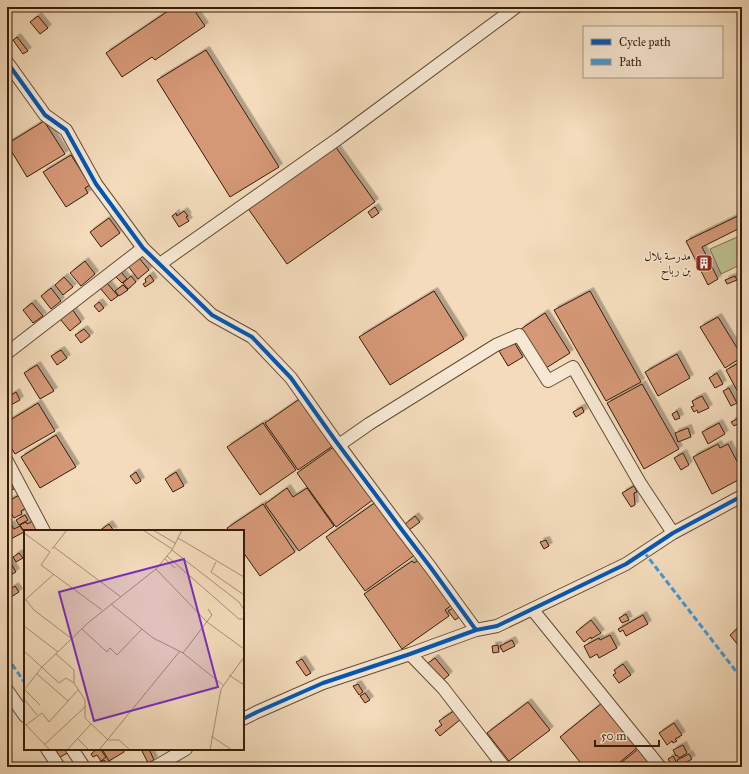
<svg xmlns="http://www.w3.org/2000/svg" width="749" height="774" font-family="'IM FELL Great Primer',Amiri,serif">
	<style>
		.pitch { fill: #bebf8e; stroke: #7a6e4c }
		.building { fill: #d59877; stroke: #361d09; filter: url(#shadow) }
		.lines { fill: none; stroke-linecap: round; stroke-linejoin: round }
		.minor-casing { stroke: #654c36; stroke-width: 14 }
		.minor { stroke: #f7e8d3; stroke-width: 12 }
		.quiet { stroke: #3e9bdd; stroke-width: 3; stroke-dasharray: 6 3; stroke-linecap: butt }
		.cycleway-casing { stroke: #f7e8d3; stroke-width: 6 }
		.cycleway { stroke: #0057b8; stroke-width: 4 }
		.labels { text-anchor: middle; stroke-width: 3; stroke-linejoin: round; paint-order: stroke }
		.poi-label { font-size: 12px; fill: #361d09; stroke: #f7e8d3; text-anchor: end }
		.inset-road { fill: none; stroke: #a78f74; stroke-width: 1 }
		.view { fill: #7b2cbf; fill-opacity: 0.15; stroke: #7b2cbf; stroke-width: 2 }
		.inset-edge { fill: none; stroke: #361d09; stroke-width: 2 }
	</style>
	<defs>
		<filter id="shadow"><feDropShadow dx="3.5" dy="-3.5" stdDeviation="0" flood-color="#0004"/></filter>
	</defs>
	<rect width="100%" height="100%" fill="#f3dbbb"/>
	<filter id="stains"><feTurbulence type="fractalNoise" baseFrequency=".005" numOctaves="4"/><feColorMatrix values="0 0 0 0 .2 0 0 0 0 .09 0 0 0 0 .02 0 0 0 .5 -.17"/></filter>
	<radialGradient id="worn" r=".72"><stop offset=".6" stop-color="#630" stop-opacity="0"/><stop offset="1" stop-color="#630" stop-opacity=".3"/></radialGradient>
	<path class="pitch" d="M742,235V264L721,274L710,249Z"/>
	<path class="building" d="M174,7H192L205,26L155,60L152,57L122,77L106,53Z
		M38,16L48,28L40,34L30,22Z
		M17,37L28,51L23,54L13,40Z
		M206,50L279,167L230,197L157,80Z
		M44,121L65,154L27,177L7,144Z
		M335,146L375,202L287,264L247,207Z
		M71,155L90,185L85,188L88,193L66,207L43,172Z
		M375,207L379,213L372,218L368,212Z
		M184,211L188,216L186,217L189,221L179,227L172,216L176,213L177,216Z
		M742,214V227L702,247L718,279L708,285L686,241Z
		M109,218L120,233L101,247L90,232Z
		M139,258L149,270L138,279L128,266Z
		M85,261L95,274L81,286L70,273Z
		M121,272L127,279L122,283L116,277Z
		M150,275L154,281L145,287L143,284L146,282L145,279Z
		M131,276L136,282L128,289L123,283Z
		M735,276L737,280L727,284L725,280Z
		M64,277L73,287L63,295L55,285Z
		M107,283L118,296L111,301L100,288Z
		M123,285L128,290L119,296L115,291Z
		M51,288L61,301L51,309L41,296Z
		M434,291L464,339L390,385L359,337Z
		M590,291L641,382L606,401L554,310Z
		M99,302L104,308L99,312L94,306Z
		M32,303L43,316L33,323L23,310Z
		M72,309L81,322L70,331L60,319Z
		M545,313L570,353L546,368L521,329Z
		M718,317L742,356V357L725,368L700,327Z
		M84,329L90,336L81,343L75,335Z
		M514,342L523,357L508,366L499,351Z
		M61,350L67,358L57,365L51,356Z
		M677,354L690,378L658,396L645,372Z
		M742,361V400L726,370Z
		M37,365L54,391L40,399L24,373Z
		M717,373L723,384L715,388L709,378Z
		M642,384L679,449L644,469L607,403Z
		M729,388L737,403L731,406L723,391Z
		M16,392L20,400L11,405L7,398Z
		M702,396L709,408L698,413L697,410L694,412L691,407L694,406L692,401Z
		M301,398L334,445L298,470L265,423Z
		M38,403L55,431L15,454L7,441V422Z
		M582,407L584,412L576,417L573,412Z
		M677,411L680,418L675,420L672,414Z
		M739,418L741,422L734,426L731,422Z
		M263,423L296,470L260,495L227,447Z
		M719,423L725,434L708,444L702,432Z
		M688,428L691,437L678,442L675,433Z
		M56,435L76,467L40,488L21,457Z
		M718,444L720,448L728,444L742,471V478L712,494L693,457Z
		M335,446L374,499L336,527L297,473Z
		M683,453L689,465L681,470L674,458Z
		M7,471L16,488L7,492Z
		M136,472L141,481L136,484L130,476Z
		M176,472L184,486L173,492L165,479Z
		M634,486L637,492L634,493L635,505L631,507L622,493Z
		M287,488L293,497L307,488L334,526L299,551L265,504Z
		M19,495L26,508L21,511L22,514L14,518L9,510L11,509L10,506L11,505L9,501Z
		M376,502L415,555L365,591L326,537Z
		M263,504L295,552L260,576L243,552V531H229L227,528Z
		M25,515L28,520L19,525L16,520Z
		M415,516L420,522L409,530L405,524Z
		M33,521L38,531H25V533L20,525L26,522L27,524Z
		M11,524L14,529L20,526L24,532L9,540L7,536V527Z
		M109,524L114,531H99Z
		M546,540L549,546L544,549L540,542Z
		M19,553L23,558L16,562L13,557Z
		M420,559L452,605L445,610L449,616L402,649L364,594L412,561L414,563Z
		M9,560L16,572L7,577V561Z
		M15,586L19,592L11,597L8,591Z
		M455,607L461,616L455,620L448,611Z
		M626,614L629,620L622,623L619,618Z
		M643,615L648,624L626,636L623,630L620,632L618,629Z
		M591,620L601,633L591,639V637L584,642L576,632Z
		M742,624V642L738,645L730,635Z
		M610,635L617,648L599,658L597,654L590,658L584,646L599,638L600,640Z
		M512,640L515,646L503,652L500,646Z
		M498,645L499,652L493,653L492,646Z
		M435,658L449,675L442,681L428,663Z
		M302,659L311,673L306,676L296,662Z
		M623,664L631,675L619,683L613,675L616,673L614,670Z
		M358,684L363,692L359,695L353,686Z
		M365,693L370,700L365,703L360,696Z
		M528,702L550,730L509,761L487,733Z
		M602,703L638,747L614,767H584L560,737Z
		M455,710L461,719L440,736L435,730L442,725L439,721Z
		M674,723L682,735L675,739L677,741L673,743L672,741L667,745L659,733Z
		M683,745L687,753L679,758L677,755L676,756L673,750Z
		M51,749H67L69,752L57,759Z
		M97,749H100L106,757L101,761L97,755L93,757L91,754Z
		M102,749H122L124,752L109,761Z
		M141,749H149L154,760L148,763Z
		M638,749L653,767H616Z
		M689,754L692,759L680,766L677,760Z
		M673,756L678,765L673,767L668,759Z
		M104,760L109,767H93Z"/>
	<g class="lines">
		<g class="minor-casing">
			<path id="minor" d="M7,62L45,115L66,130L96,184L143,248L212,315L252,337L291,378L335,440L402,530L431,568L476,630
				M160,264L339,138L516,7
				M7,353L143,248
				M339,445L369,424L496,345L519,335L548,381L573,367L640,483L673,533
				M7,461L44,531
				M532,609L660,767
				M410,654L443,688L504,767
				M7,690L25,716
				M243,719L257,712L323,683L410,654L476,630L497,626L626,564L673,533L742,496
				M47,749L59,767
				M72,749L84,767
				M155,767L186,749"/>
		</g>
		<use href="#minor" class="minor"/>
		<path class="quiet" d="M644,552L742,679
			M7,657L25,683"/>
		<g class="cycleway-casing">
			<path id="cycleway" d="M7,62L45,115L66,130L96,184L143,248L212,315L252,337L291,378L335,440L402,530L431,568L476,630
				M243,719L257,712L323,683L410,654L476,630L497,626L626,564L673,533L742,496"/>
		</g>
		<use href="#cycleway" class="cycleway"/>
	</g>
	<defs>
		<g id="building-square" transform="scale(0.9)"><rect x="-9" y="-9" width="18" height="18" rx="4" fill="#8f2418" stroke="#f7e8d3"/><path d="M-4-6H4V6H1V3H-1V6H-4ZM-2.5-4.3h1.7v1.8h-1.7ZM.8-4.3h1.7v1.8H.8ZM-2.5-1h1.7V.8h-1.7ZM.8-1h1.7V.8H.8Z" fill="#fff"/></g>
	</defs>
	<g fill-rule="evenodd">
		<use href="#building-square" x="704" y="263"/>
	</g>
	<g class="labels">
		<g class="poi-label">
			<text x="691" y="260">مدرسة بلال<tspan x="691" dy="14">بن رباح</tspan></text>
		</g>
	</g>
	<g transform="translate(24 530)">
		<rect width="220" height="220" fill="#f3dbbb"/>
		<path class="inset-road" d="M119,0L148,19M129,0L151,13M0,3L26,22L17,35L78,80M154,8L220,47M30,17L97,67M28,19L43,0M148,20L215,72L220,80M143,26L215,89H220M141,29L151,38M192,32L187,42L220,65M132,39L183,92L220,119M2,70L10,80L48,109M0,71L30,44M87,74L129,108L159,123L199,155M0,96L34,122M58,99L83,122L86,118L93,125L118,99M0,121L35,153L42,148L50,153L61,170V188L84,210H95L106,220M159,123L188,85L184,79M32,124L50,140V153M13,144L44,171M205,145L220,155M0,159L16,175M0,160L18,137L65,92L132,39L148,20L158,0M0,169L13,185M0,193L26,220M2,195L18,183L25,192L54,160M187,206L208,220M54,209L65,220M20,215L62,176M43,220L67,194M75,220L156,121M186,220L197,159L220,127"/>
		<path class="view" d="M160,29L194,157L70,191L35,62Z"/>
		<rect width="220" height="220" class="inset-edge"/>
	</g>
	<rect width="749" height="774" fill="none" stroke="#f3dbbb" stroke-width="24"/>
	<rect x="8" y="8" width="733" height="758" fill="none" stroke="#361d09" stroke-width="2"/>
	<rect x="12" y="12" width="725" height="750" fill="none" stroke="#361d09"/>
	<rect x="583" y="26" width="140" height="52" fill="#f7e8d3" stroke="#aa9782"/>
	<rect x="591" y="39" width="20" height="6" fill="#0057b8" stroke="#aa9782"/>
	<text x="619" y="46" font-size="12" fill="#361d09">Cycle path</text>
	<rect x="591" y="59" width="20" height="6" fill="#3e9bdd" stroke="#aa9782"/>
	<text x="619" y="66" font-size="12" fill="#361d09">Path</text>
	<path d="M595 740v6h64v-6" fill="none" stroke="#361d09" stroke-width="2"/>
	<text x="601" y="740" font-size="12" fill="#361d09" stroke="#f7e8d3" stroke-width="3" paint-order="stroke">50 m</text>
	<rect width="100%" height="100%" filter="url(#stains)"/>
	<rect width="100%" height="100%" fill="url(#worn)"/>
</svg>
